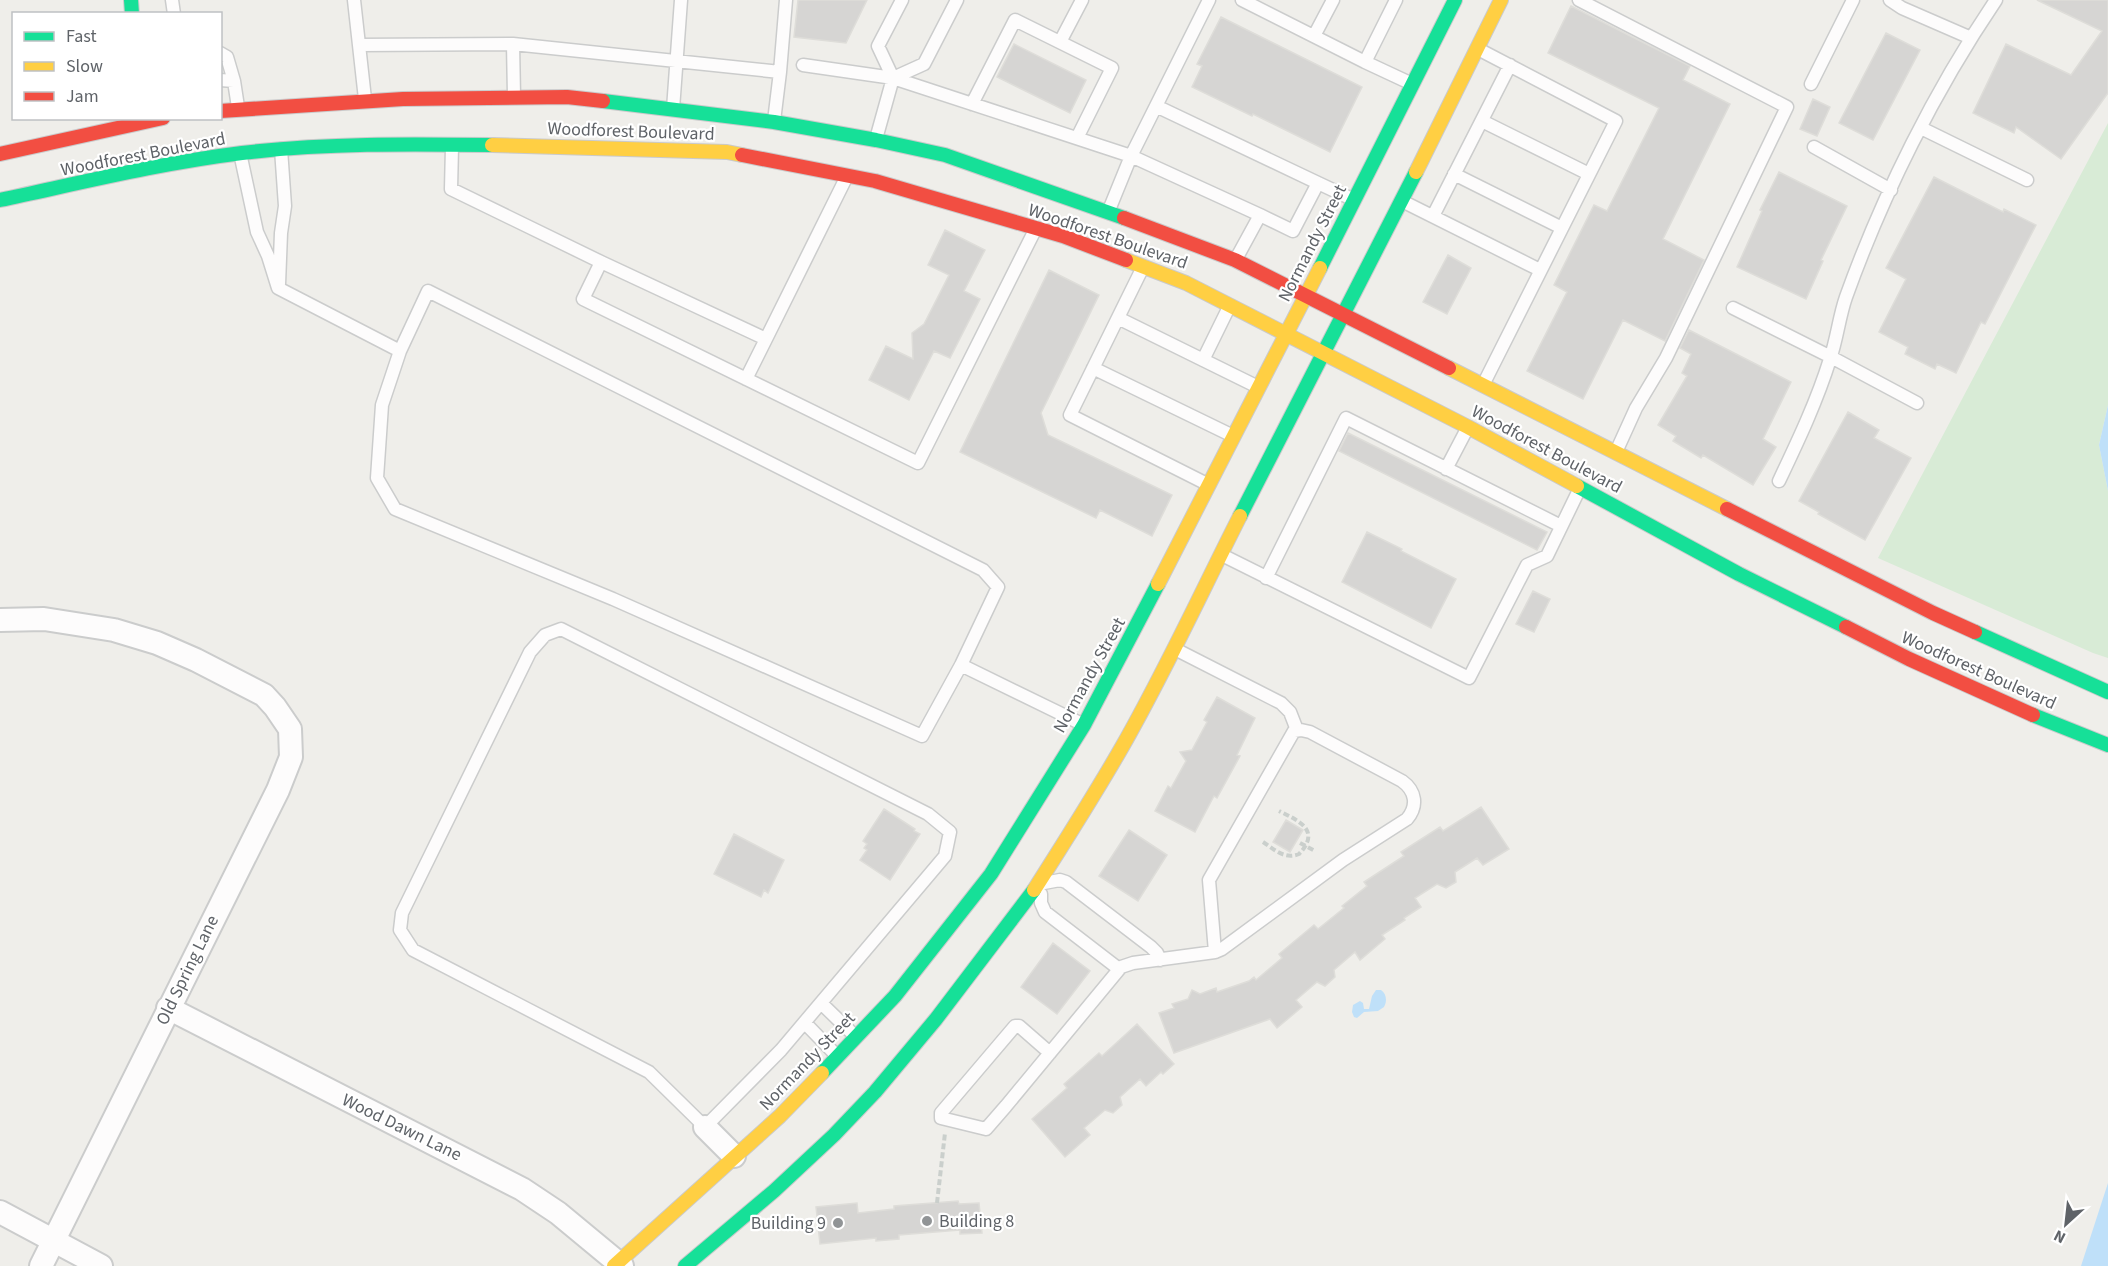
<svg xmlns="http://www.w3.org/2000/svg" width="2108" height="1266" font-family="'Source Sans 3',sans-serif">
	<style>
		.green { fill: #d8ebd6 }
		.water { fill: #bfe0f9 }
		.building { fill: #d6d5d3; stroke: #deddd9; stroke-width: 1.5 }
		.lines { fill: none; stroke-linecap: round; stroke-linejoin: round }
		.lane-casing { stroke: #cbcccc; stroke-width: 15 }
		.street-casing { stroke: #cbcccc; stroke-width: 26 }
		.fast-casing { stroke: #cacacb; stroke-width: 16 }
		.slow-casing { stroke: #cacacb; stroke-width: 16 }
		.jam-casing { stroke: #cacacb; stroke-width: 16 }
		.path { stroke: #cacfcc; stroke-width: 4; stroke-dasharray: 6 3; stroke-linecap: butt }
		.lane { stroke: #fdfcfc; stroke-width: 12 }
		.street { stroke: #fdfcfc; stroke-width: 22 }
		.fast { stroke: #16e098; stroke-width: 14 }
		.slow { stroke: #ffcf43; stroke-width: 14 }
		.jam { stroke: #f24e42; stroke-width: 14 }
		.poi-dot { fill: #919496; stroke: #fff; stroke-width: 2 }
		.labels { text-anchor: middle; stroke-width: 4.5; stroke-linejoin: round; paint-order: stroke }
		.street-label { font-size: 18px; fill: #5f6368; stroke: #fff }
		.poi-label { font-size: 18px; fill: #5f6368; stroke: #fff; text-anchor: start }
	</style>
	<rect width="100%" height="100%" fill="#efeeea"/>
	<path class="green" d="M2108,123V405L2099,445L2108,491V658L2093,653L1878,558Z"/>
	<path class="water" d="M2108,405V491L2099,445Z
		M1376,990H1381C1387,994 1387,1002 1384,1007L1378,1011L1364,1012L1357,1018L1354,1017L1352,1012L1353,1005L1360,1001L1363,1003L1364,1009H1369L1372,996Z
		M2108,1183V1266H2081Z"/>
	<path class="building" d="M798,0H867L846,43L794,37Z
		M2037,0H2108V93L2061,159L2016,127L2014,133L1973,113L2006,44L2071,75L2102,31Z
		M1571,6L1690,66L1683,80L1730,104L1663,239L1704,260L1665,341L1623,320L1583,399L1527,371L1567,292L1554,285L1594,205L1607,211L1659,108L1548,53Z
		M1221,17L1362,87L1330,152L1253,114L1252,116L1192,87L1202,66L1197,64Z
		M1886,33L1920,50L1873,140L1839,123Z
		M1014,44L1086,80L1070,113L997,77Z
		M1813,99L1830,107L1817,136L1800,129Z
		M1779,172L1847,206L1821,260L1823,261L1806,299L1737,267L1762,211L1760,210Z
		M1934,177L2003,212L2004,209L2036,225L1985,324L1981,322L1956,373L1937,364L1935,369L1905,354L1908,347L1879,332L1906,279L1886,268Z
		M945,230L985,250L964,291L980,299L950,358L934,351L909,400L869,380L886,346L913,359L912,333L924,324L949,275L928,265Z
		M1448,255L1471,268L1447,314L1423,302Z
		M1049,270L1099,295L1041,413L1048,435L1172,495L1152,536L1100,510L1096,518L960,452Z
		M1689,330L1791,382L1763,439L1776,447L1753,485L1703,455L1701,458L1673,441L1676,436L1658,425L1687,376L1682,373L1691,354L1680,348Z
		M1848,412L1879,430L1874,438L1911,458L1865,540L1818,514L1819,512L1799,501Z
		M1348,433L1547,532L1537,550L1339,451Z
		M1367,532L1402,549L1401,551L1456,579L1431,628L1342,582Z
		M1533,591L1550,599L1534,632L1516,624Z
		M1217,697L1255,718L1237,755L1240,756L1217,798L1214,796L1195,832L1155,811L1168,786L1171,788L1186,761L1180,752L1192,750L1207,722L1204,720Z
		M1481,807L1509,849L1483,865L1477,858L1455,872L1456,882L1446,888L1437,884L1415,898L1421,907L1404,918L1405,920L1382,935L1385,939L1360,960L1355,952L1334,970L1335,977L1325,986L1317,982L1296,1000L1302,1007L1277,1028L1270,1019L1174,1053L1159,1013L1174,1008L1172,1004L1188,999L1192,990L1200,994L1216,988L1217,992L1249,981L1254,977L1256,980L1282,958L1279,954L1314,925L1318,929L1344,908L1342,906L1367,886L1364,882L1404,856L1401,852L1440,827L1443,831Z
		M884,809L915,829L914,831L920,834L890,880L860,860L867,850L864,848L867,844L863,841Z
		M1286,820L1303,830L1290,852L1273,842Z
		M1129,830L1167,855L1138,901L1099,876Z
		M734,834L784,860L768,893L764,890L761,897L714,874Z
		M1053,943L1090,971L1057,1014L1021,987Z
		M1137,1024L1174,1064L1163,1074L1161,1072L1146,1086L1140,1079L1120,1097L1122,1105L1113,1113L1105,1110L1084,1128L1090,1135L1065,1157L1032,1119L1067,1088L1064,1084L1099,1053L1102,1056Z
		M958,1201L959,1204L979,1203L982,1233L960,1234V1230L899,1235V1239L876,1241V1238L820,1244L816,1207L857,1203L858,1213L894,1209V1206Z"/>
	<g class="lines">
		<g class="lane-casing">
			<path id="lane" d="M172,0L174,14
				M354,0L359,45L513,44L780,72L774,121
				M1242,0L1365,62L1396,0
				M1579,0L1787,107L1666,358L1636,408L1616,452
				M1890,0L1902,8L1971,38
				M1314,36L1333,0
				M1060,42L1082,0
				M513,44L514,96
				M359,45L365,99
				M1478,49L1616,121L1483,385
				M220,53L227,57L234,81L238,107
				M1365,62L1410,83
				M803,65L893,78L1131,156L1260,215L1236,259
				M780,72L786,0
				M893,78L878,46L902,0
				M220,80L234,81
				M1811,84L1853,0
				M972,104L1015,20L1112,68L1077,138
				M1156,106L1318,183L1293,231L1260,215
				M673,109L681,0
				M1482,121L1589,174
				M1921,128L2027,180
				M876,139L893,78L924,64L957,0
				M452,147L451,189L601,262
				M1814,147L1891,190
				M240,153L257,232L268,256L278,288L400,351
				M1454,174L1562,228
				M1318,183L1352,199
				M1402,201L1540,270
				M1109,210L1131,156L1209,0
				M1433,216L1510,65
				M1142,269L1070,415L1209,485
				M279,284L281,233L285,206L281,149
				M428,291L983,570L998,587L961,665L922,736L613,599L395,509L377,478L382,405L400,351Z
				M1733,308L1831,357L1917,403
				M1118,318L1258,387
				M766,339L846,178
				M1203,360L1229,307
				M1093,368L1233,436
				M746,379L766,339L601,262L583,299L918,463L1035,230
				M1446,469L1468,427
				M1779,481C1798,441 1817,401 1830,359C1837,339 1839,317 1846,297C1883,194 1935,90 1996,0
				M1222,555L1469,678L1527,565L1547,556L1579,490
				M1266,578L1346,418L1561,526
				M561,629L928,814L950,832L945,856L781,1050L705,1127L649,1072L413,950L400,930L402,913L530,652L545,635Z
				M1175,649L1281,703L1290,712L1297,730
				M961,665L1084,725
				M1044,883L1060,880L1066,882L1151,947L1157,953L1160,960
				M1041,894V903L1045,912L1119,969
				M822,1004L855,1036
				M805,1023L837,1056
				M1050,1053L1019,1026H1015L941,1113V1118L986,1129L1006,1106L1121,967L1133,963L1215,952L1222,949L1343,860L1407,819C1418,806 1416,791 1402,781L1310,732L1301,730L1294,731L1209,880L1215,952"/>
		</g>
		<g class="street-casing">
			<path id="street" d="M0,620L44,619L114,630L157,643L196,660L264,695L275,707L290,729L291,757L278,790L41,1266
				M168,1008L522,1189L558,1213L622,1266
				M705,1127L734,1156
				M0,1212L101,1266"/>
		</g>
		<g class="fast-casing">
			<path id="fast" d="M131,0L132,14
				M603,101L774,122L876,140L945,155L1124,218
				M0,200C80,183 160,163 242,153C325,143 409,144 492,145
				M1320,268L1455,0
				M1577,486L1739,574L1846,627
				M1240,516L1416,172
				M1975,632L2108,692
				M2033,715L2108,745
				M822,1073L895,996L991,874L1084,725L1158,584
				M685,1266L774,1191L834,1135L875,1092L936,1019L1034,890"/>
		</g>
		<g class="slow-casing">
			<path id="slow" d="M492,145L727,152L742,155
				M1416,172L1501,0
				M1126,260L1186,283L1468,427L1577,486
				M1449,368L1727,509
				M1158,584L1320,268
				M1034,890C1064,843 1094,796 1122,747C1165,672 1201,593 1240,516
				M614,1266L780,1116L822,1073"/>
		</g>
		<g class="jam-casing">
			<path id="jam" d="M220,111L403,99L567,97L603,101
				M0,154L163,118
				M742,155L875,181L1063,236L1126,260
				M1124,218L1235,260L1449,368
				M1727,509L1933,613L1975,632
				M1846,627L1909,659L2033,715"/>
		</g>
		<path class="path" d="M1263,842C1274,849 1284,860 1299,854C1321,831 1300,821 1279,811
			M1300,843L1315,851
			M937,1203L945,1133"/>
		<use href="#lane" class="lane"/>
		<use href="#street" class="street"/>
		<use href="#fast" class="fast"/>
		<use href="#slow" class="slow"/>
		<use href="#jam" class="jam"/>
	</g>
	<g class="poi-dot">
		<circle cx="927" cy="1221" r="6"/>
		<circle cx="838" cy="1223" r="6"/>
	</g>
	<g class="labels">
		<g class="street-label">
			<text transform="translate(631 131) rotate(2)" y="6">Woodforest Boulevard</text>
			<text transform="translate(143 154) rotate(-11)" y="6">Woodforest Boulevard</text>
			<text transform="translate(1108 236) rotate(19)" y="6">Woodforest Boulevard</text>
			<text transform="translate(1312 243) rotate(-63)" y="6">Normandy Street</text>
			<text transform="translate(1547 449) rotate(28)" y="6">Woodforest Boulevard</text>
			<text transform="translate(1979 670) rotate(24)" y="6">Woodforest Boulevard</text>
			<text transform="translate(1089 675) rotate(-61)" y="6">Normandy Street</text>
			<text transform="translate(187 970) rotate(-64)" y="6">Old Spring Lane</text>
			<text transform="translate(807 1061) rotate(-46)" y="6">Normandy Street</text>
			<text transform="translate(402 1127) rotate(26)" y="6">Wood Dawn Lane</text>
		</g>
		<g class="poi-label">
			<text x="939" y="1227">Building 8</text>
			<text x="826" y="1229" text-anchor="end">Building 9</text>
		</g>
	</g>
	<rect x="12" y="12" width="210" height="108" fill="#ffffff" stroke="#bfc1c3" stroke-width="1.5"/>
	<rect x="24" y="32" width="30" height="9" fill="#16e098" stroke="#bfc1c3" stroke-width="1.5"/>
	<text x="66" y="42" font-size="18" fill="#5f6368">Fast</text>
	<rect x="24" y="62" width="30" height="9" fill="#ffcf43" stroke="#bfc1c3" stroke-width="1.5"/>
	<text x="66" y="72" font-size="18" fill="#5f6368">Slow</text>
	<rect x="24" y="92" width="30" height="9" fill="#f24e42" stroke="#bfc1c3" stroke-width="1.5"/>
	<text x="66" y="102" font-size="18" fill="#5f6368">Jam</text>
	<g transform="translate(2066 1224) rotate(207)" stroke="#ffffff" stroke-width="4.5" paint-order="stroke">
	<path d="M0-4.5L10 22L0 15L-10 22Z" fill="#5f6368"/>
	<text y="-9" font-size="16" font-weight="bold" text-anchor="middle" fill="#5f6368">N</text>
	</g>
</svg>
